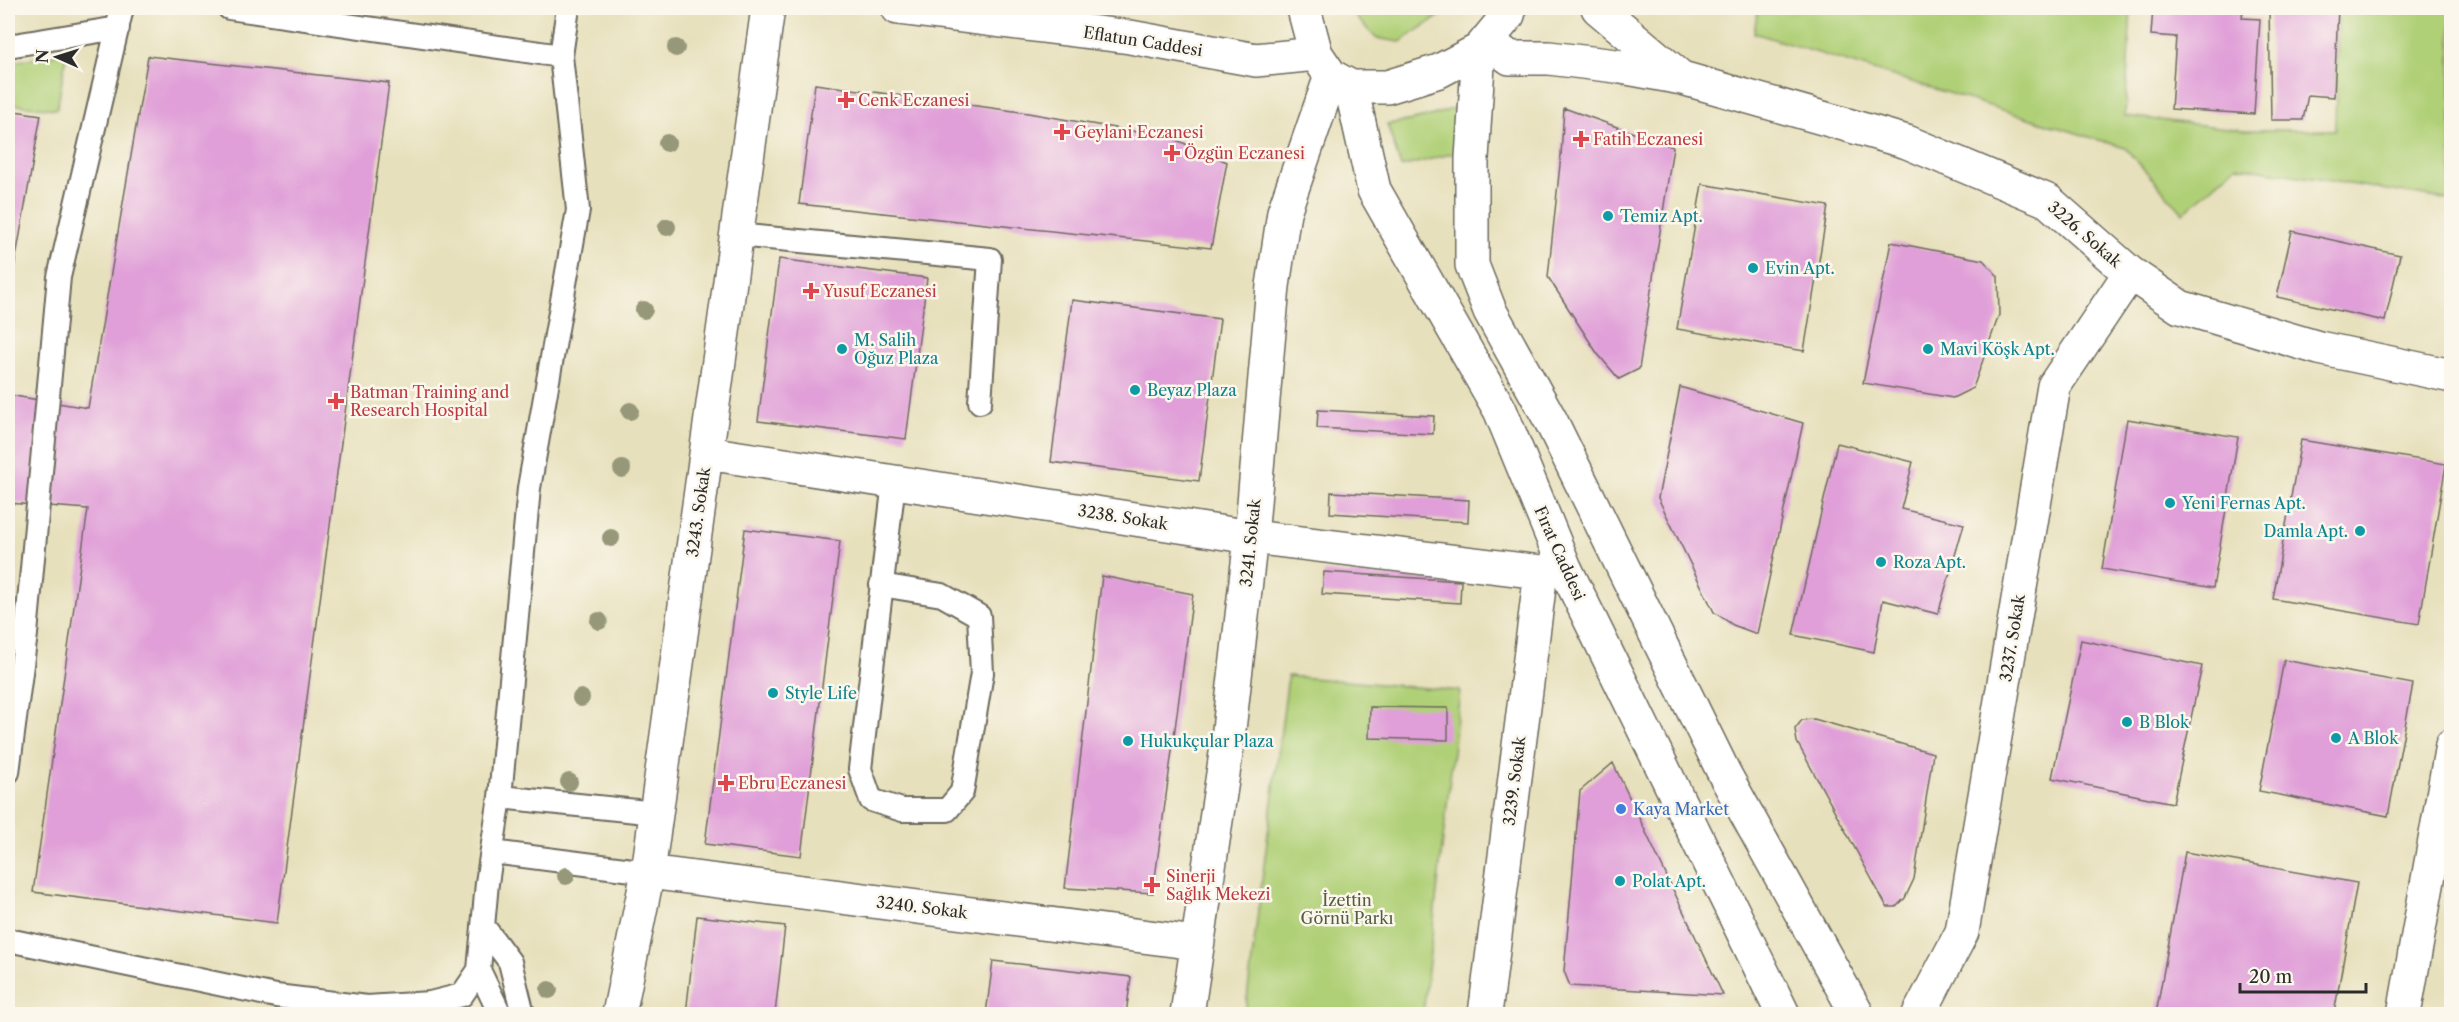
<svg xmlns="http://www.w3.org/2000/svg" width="2459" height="1022" font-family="'Libre Caslon Text',serif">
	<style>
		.green { fill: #b0d077; stroke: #6e7e51; stroke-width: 1.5 }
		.building { fill: #e09fd8 }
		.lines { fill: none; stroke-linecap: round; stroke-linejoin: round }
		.service-casing { stroke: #6d6a5e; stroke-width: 26 }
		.minor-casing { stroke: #6d6a5e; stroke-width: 36 }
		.tertiary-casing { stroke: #6d6a5e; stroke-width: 36 }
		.secondary-casing { stroke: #6d6a5e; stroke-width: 36 }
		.service { stroke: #fff; stroke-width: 22 }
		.minor { stroke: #fff; stroke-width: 33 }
		.tertiary { stroke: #fff; stroke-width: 33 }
		.secondary { stroke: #fff; stroke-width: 33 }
		.tree { fill: #969879 }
		.health-dot { fill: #e0444e; stroke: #fbf7ec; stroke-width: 2 }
		.culture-dot { fill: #0f9aa8; stroke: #fbf7ec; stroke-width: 2 }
		.shop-dot { fill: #3f7fe0; stroke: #fbf7ec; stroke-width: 2 }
		.labels { text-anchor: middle; stroke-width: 5; stroke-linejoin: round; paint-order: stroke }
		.street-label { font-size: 16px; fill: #2b2b2b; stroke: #fbf7ec }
		.health-label { font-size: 16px; fill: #be3a42; stroke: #fbf7ec; text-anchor: start }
		.culture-label { font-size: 16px; fill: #0d838f; stroke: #fbf7ec; text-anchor: start }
		.shop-label { font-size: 16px; fill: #366cbe; stroke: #fbf7ec; text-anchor: start }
		.park-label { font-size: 16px; fill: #535d42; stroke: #fbf7ec }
	</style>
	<rect width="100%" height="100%" fill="#fbf7ec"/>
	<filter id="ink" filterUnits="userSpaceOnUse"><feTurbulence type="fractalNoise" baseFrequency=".0167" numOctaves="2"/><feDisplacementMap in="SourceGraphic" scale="12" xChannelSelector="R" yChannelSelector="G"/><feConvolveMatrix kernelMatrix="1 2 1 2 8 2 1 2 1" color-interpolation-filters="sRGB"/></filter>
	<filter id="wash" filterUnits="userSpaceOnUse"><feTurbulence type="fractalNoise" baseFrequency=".008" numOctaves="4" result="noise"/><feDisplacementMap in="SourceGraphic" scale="24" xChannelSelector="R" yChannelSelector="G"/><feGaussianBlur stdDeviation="1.35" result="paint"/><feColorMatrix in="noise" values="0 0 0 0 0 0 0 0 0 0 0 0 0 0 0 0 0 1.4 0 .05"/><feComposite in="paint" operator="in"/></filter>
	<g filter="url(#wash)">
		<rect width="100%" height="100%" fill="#e7e0bc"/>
		<path class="green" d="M1353,8H1452L1400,42L1376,38L1357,18Z
			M1758,8H2131L2125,116L2244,130H2335L2338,8H2451V200L2236,166L2183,213L2125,148L1754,33Z
			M67,52L57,109L8,104V63Z
			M1463,104L1462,151L1401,167L1387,124C1414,121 1438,116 1463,104Z
			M1288,676L1460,691L1423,1014H1245Z"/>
		<g id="blocks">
			<path class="building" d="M2153,8H2243L2242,18L2260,19L2254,114L2171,109L2176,37L2151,35Z
				M2269,8H2338L2334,97L2308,95L2303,120H2271Z
				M148,56L389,83L277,923L33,892L88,509L8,503V395L88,408Z
				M815,84L1028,113L1172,138L1227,162L1211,248L799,204Z
				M1564,108L1673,147L1639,369L1619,379L1597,353L1548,277L1561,155Z
				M8,110L41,115L9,297H8Z
				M1702,184L1828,206L1804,351L1677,329Z
				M2292,231L2400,255L2385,321L2277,297Z
				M1891,242L1983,260L1998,276L1999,315L1973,388L1953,398L1863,383Z
				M779,259L927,278L906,439L758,421Z
				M1072,300L1220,319L1199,481L1051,462Z
				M1680,387L1803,423L1757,634L1733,625L1714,612L1658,498Z
				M1318,410L1434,416L1433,434L1317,428Z
				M2127,419L2238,437L2213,588L2102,569Z
				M2301,440L2446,464L2419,624L2273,599Z
				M1837,443L1913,462L1901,509L1964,524L1938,614L1883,600L1874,652L1793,635Z
				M1331,492L1469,500L1468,522L1330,513Z
				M745,529L840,541L801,856L705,844Z
				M1324,572L1461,581L1460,603L1322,594Z
				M1102,576L1193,594L1153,893L1065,888Z
				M2081,640L2202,666L2173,803L2052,778Z
				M2284,660L2413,684L2388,816L2259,791Z
				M1370,707L1448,708V740L1369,738Z
				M1814,719L1933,753L1914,879L1905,898L1896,907H1887L1797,742L1795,729L1802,720Z
				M1613,763L1723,995L1570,986L1564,971L1580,791Z
				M2185,852L2357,883L2334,1014H2156Z
				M697,916L785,926L775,1014H686Z
				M993,961L1131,977L1126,1014H986Z
				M1541,1010L1577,1013L1576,1014H1541Z"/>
		</g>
	</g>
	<g filter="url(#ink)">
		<use href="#blocks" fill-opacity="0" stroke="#6d6a5e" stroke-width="1.5"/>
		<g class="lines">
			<g class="service-casing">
				<path id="service" d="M229,8L561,56
					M8,46L118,28
					M736,235L990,259L980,402
					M881,585L942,595L979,616L982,673L962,792L947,810H902L871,800L860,769L894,482
					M8,772L26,634L59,277L122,8
					M500,797L656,813
					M492,852L648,872
					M484,927L510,962L523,1014
					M8,940L276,996L367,1007L430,1003L462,995L479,970L487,883L500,797L529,488L578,210L561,56L568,8
					M479,970L500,1014"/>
			</g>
			<g class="minor-casing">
				<path id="minor" d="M1598,8L1680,77
					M1487,41L1510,58H1549L1616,66L1682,78L1907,142L2048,201L2130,273L2180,307L2319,348L2452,376
					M707,453L1251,537L1541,572
					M648,872L1196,943
					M619,1014L648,872L768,8
					M1187,1014L1227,747L1251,537L1273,286L1284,212L1331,76
					M1485,1014L1541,572L1561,569
					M1919,1014L1962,932L2054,386L2130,273
					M2404,1014L2452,745"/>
			</g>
			<g class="tertiary-casing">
				<path id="tertiary" d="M898,8L1130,37L1256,60L1316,54"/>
			</g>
			<g class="secondary-casing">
				<path id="secondary" d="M1307,8L1305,13L1316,54L1331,76L1351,87H1387L1439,71L1479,50L1508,15L1510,8
					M1479,50L1472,158V265L1490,311L1551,421L1725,775L1857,1014
					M1351,87L1374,190L1500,410L1565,568L1783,1014"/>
			</g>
			<use href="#service" class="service"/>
			<use href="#minor" class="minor"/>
			<use href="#tertiary" class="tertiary"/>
			<use href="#secondary" class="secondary"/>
		</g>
		<g class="tree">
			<circle cx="676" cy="48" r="9"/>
			<circle cx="667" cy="143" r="9"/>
			<circle cx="667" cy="227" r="9"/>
			<circle cx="644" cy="310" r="9"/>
			<circle cx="630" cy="411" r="9"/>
			<circle cx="622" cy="469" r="9"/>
			<circle cx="611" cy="538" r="9"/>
			<circle cx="599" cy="621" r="9"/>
			<circle cx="581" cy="698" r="9"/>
			<circle cx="569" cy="782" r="9"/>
			<circle cx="566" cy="876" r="9"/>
			<circle cx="549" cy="990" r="9"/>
		</g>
	</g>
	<g class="health-dot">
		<path d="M843 91h6v6h6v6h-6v6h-6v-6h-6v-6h6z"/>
		<path d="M1059 123h6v6h6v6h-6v6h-6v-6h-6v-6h6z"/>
		<path d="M1578 130h6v6h6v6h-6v6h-6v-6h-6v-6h6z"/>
		<path d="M1169 144h6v6h6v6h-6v6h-6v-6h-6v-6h6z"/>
		<path d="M808 282h6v6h6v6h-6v6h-6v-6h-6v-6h6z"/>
		<path d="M333 392h6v6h6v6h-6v6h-6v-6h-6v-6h6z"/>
		<path d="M723 774h6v6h6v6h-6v6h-6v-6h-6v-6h6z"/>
		<path d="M1149 876h6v6h6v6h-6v6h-6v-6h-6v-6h6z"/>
	</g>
	<g class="culture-dot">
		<circle cx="1608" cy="216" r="6"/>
		<circle cx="1753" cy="268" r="6"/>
		<circle cx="842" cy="349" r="6"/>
		<circle cx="1928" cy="349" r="6"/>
		<circle cx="1135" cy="390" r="6"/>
		<circle cx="2170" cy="503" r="6"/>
		<circle cx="2360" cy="531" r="6"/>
		<circle cx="1881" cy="562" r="6"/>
		<circle cx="773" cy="693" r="6"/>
		<circle cx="2127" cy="722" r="6"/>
		<circle cx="2336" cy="738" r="6"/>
		<circle cx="1128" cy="741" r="6"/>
		<circle cx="1620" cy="881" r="6"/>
	</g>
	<circle class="shop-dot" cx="1621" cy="809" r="6"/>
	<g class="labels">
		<g class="street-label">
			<text transform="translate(1143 41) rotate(9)" y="6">Eflatun Caddesi</text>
			<text transform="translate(2085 234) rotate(41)" y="6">3226. Sokak</text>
			<text transform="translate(698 512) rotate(-82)" y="6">3243. Sokak</text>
			<text transform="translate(1123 517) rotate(9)" y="6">3238. Sokak</text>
			<text transform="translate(1250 543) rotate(-84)" y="6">3241. Sokak</text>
			<text transform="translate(1560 553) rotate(66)" y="6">Fırat Caddesi</text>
			<text transform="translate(2012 638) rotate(-81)" y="6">3237. Sokak</text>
			<text transform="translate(1514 781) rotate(-83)" y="6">3239. Sokak</text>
			<text transform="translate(922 907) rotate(7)" y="6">3240. Sokak</text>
		</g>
		<g class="health-label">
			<text x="858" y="106">Cenk Eczanesi</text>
			<text x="1074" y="138">Geylani Eczanesi</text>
			<text x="1593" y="145">Fatih Eczanesi</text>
			<text x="1184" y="159">Özgün Eczanesi</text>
			<text x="823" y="297">Yusuf Eczanesi</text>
			<text x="350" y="398">Batman Training and<tspan x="350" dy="18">Research Hospital</tspan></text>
			<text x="738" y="789">Ebru Eczanesi</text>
			<text x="1166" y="882">Sinerji<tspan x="1166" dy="18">Sağlık Mekezi</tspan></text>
		</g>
		<g class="culture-label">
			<text x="1620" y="222">Temiz Apt.</text>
			<text x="1765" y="274">Evin Apt.</text>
			<text x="854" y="346">M. Salih<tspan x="854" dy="18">Oğuz Plaza</tspan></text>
			<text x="1940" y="355">Mavi Köşk Apt.</text>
			<text x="1147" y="396">Beyaz Plaza</text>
			<text x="2182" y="509">Yeni Fernas Apt.</text>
			<text x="2348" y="537" text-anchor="end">Damla Apt.</text>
			<text x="1893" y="568">Roza Apt.</text>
			<text x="785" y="699">Style Life</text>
			<text x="2139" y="728">B Blok</text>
			<text x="2348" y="744">A Blok</text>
			<text x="1140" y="747">Hukukçular Plaza</text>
			<text x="1632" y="887">Polat Apt.</text>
		</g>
		<g class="shop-label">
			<text x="1633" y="815">Kaya Market</text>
		</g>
		<g class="park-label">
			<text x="1347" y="906">İzettin<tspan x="1347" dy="18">Görnü Parkı</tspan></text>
		</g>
	</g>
	<rect width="2459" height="1022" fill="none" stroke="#fbf7ec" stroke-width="30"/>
	<g transform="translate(57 57) rotate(273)" stroke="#fbf7ec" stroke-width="4.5" paint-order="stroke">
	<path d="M0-4.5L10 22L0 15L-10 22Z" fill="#2b2b2b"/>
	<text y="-9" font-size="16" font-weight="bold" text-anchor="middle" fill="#2b2b2b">N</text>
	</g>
	<path d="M2240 983v9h126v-9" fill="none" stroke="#2b2b2b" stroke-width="3"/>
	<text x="2249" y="983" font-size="18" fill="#2b2b2b" stroke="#fbf7ec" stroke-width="4.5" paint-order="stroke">20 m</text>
</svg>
